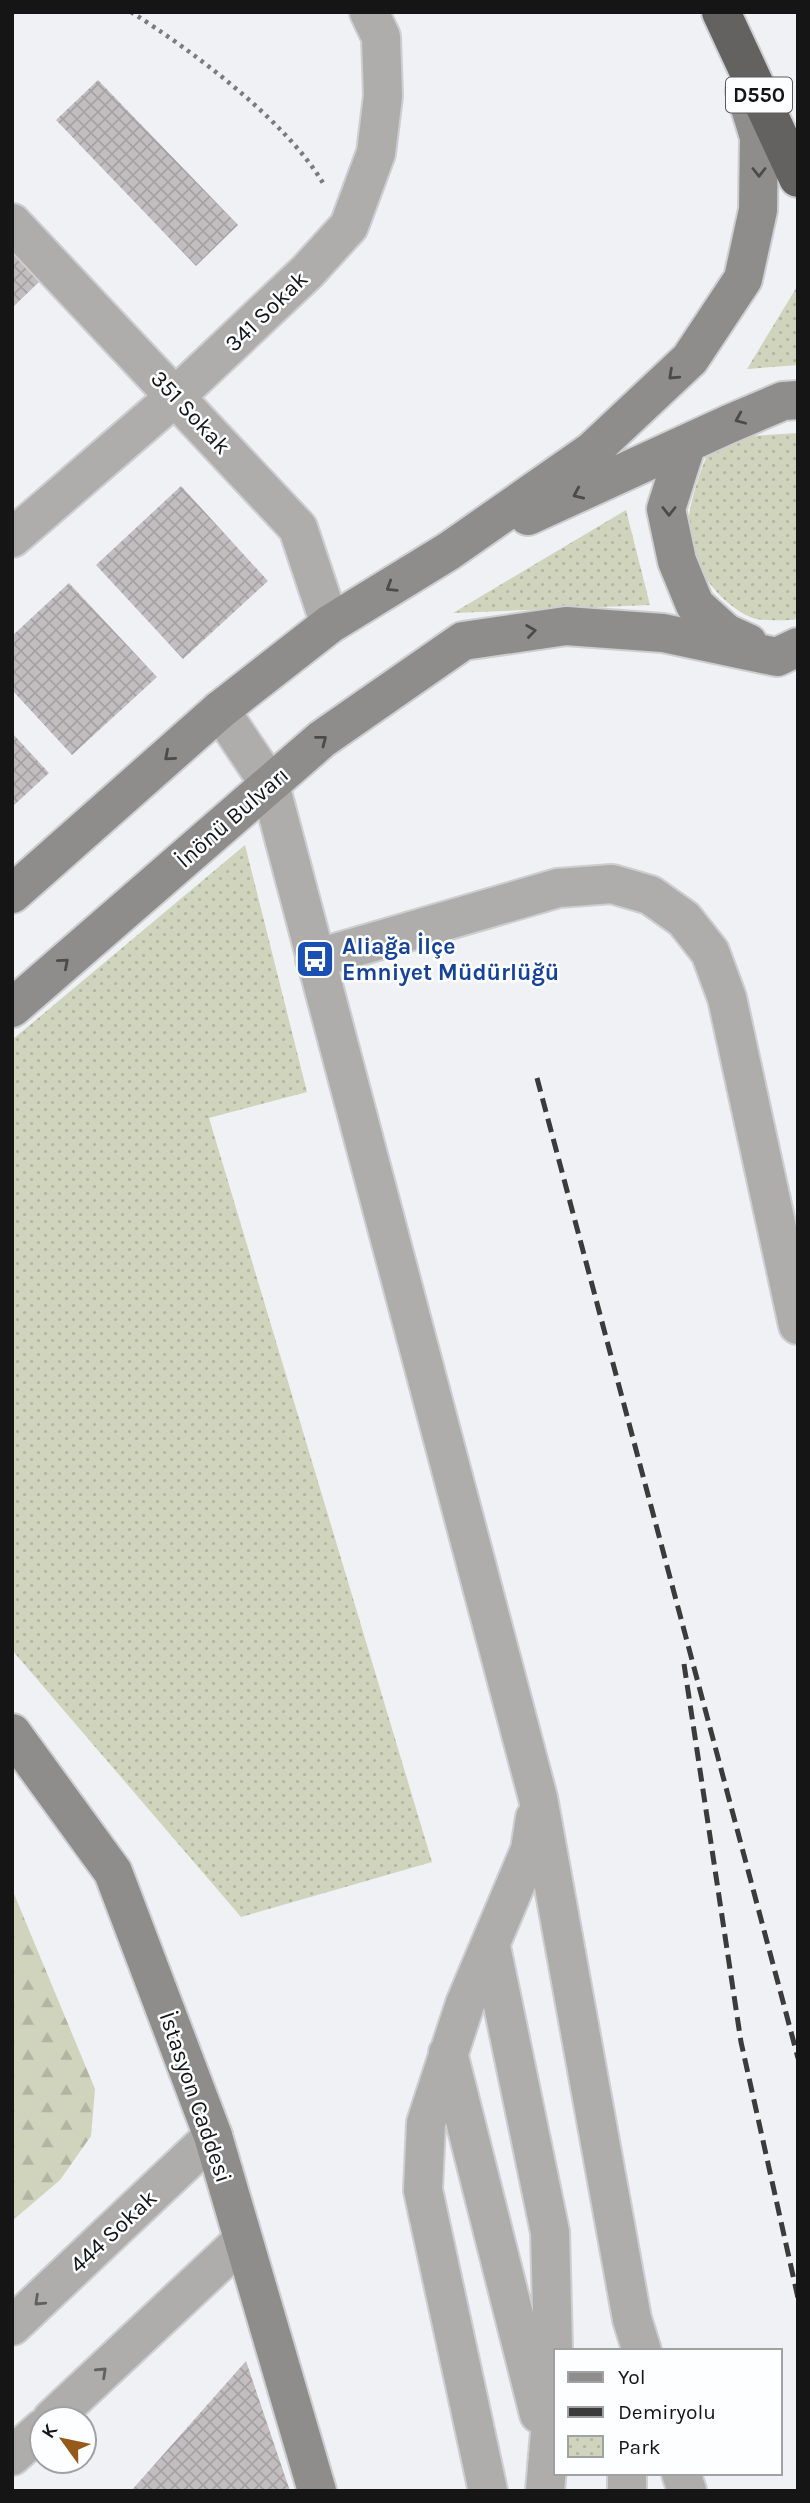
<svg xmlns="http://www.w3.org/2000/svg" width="810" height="2503" font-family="Karla,sans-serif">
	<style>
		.forest { fill: url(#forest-firs) }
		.park { fill: url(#park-dots) }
		.building { fill: url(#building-cross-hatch) }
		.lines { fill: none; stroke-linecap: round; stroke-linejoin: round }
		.street-casing { stroke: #ccced0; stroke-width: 42 }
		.secondary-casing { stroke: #ccced0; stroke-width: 42 }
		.highway-casing { stroke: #ccced0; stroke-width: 42 }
		.path { stroke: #7a7b7d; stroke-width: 4.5; stroke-dasharray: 3.5 5; stroke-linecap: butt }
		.street { stroke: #afadac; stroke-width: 38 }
		.secondary { stroke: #8e8d8b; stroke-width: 38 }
		.highway { stroke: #646260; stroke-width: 38 }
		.rail { stroke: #3b3b3c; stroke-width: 5; stroke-dasharray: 14 7; stroke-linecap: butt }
		.oneway { stroke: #4b4b4b }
		.oneway2 { stroke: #626161 }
		.labels { text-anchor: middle; stroke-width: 5; stroke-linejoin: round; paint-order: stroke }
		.shield { fill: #fdfeff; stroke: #5b5b5c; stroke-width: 2 }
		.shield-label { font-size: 21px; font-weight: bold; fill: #151516 }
		.street-label { font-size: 23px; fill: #151516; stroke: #fdfeff }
		.transit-label { font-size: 23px; font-weight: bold; fill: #164399; stroke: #fdfeff; text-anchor: start }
	</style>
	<defs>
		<pattern id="forest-firs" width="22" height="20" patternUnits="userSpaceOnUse" patternTransform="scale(1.75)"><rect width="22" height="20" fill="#d0d4bc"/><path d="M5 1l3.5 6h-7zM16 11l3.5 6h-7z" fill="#b2b5a1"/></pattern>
		<pattern id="park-dots" width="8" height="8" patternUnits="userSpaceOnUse" patternTransform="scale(1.75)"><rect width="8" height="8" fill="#d0d4bc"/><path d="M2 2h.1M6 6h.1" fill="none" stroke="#b2b5a1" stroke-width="1.8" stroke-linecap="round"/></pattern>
		<pattern id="building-cross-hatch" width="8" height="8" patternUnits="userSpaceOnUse" patternTransform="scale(1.75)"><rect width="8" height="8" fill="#c2bec0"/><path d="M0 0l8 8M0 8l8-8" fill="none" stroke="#a6a2a4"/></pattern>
	</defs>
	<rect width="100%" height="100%" fill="#eff1f4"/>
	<path class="forest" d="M12,1889L95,2089L91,2136L60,2180L12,2221Z"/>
	<path class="park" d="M798,285V365L747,369Z
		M798,433V617L794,620C782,620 767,621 756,619C727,611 693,569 688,540C685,513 700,470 711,446L737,437Z
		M626,510L650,605L453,613Z
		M245,845L307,1092L209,1118L432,1862L241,1917L12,1650V1040Z"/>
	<path class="building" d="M98,80L238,225L196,266L56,120Z
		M12,248L43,278L12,308Z
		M181,486L268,581L183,659L96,565Z
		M69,583L157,677L72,755L12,690V636Z
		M12,733L49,773L12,807Z
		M246,2361L290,2491H131Z"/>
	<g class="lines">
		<g class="street-casing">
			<path id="street" d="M12,223L298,528L330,624
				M12,538L176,396L307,272L349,226L376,153L383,96L381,37L369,12
				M220,710L270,785L538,1798L632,2319L642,2351
				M315,959L558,888L612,884L650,895L684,919L710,952L727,998L798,1325
				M491,1947L550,2232L554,2385L545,2491
				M448,2053L539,2414
				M12,2326L213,2136
				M52,2419L243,2240
				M12,2456L42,2429
				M681,2473L687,2491
				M488,2491L423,2190L426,2123L465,2004L530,1850L535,1818
				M627,2491V2473"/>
		</g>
		<g class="secondary-casing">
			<path id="secondary" d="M686,446L666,509L677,561L695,605L726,633L748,643
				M528,516L729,424L783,401L798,400
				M12,894L220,710L330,624L449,551L592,451L690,359L743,279L758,210L759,137L745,91
				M12,1008L322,739L463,641L566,626L663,633L777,657L798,647
				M12,1733L113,1872L213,2136L317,2491"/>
		</g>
		<g class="highway-casing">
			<path id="highway" d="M721,12L798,178"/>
		</g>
		<path class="path" d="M131,12C193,51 286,121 323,183"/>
		<use href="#street" class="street"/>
		<use href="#secondary" class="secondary"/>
		<use href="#highway" class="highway"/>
		<path class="rail" d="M537,1078L798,2058
			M684,1664L741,2042L798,2298"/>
	</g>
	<defs><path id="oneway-chevron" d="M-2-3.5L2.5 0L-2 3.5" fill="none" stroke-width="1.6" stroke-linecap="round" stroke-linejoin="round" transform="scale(1.75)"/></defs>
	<g class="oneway">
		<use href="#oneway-chevron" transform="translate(759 172) rotate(90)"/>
		<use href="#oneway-chevron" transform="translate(673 375) rotate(137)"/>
		<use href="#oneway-chevron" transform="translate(740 419) rotate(157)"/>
		<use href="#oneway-chevron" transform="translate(578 494) rotate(156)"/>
		<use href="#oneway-chevron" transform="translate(669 511) rotate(90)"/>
		<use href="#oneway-chevron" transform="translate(391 587) rotate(148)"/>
		<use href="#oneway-chevron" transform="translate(531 631) rotate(-8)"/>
		<use href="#oneway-chevron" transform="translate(322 740) rotate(-38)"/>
		<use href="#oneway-chevron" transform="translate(169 756) rotate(139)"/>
		<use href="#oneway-chevron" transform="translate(64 963) rotate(-41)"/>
	</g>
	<g class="oneway2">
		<use href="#oneway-chevron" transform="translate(39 2301) rotate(137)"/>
		<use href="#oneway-chevron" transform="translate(102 2372) rotate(-43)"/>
	</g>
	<defs>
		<g id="bus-square" transform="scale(2.0125)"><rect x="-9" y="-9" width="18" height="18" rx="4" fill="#1a4fb4" stroke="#fdfeff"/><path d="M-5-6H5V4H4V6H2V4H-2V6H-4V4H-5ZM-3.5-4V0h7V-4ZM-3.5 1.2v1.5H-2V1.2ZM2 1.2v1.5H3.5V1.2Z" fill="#fff"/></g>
	</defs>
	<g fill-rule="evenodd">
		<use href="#bus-square" x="315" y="959"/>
	</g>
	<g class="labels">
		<rect class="shield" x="726" y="77.5" width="66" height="35" rx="5"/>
		<g class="shield-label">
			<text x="759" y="102">D550</text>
		</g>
		<g class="street-label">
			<text transform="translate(266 311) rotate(-44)" y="8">341 Sokak</text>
			<text transform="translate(191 412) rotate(47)" y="8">351 Sokak</text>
			<text transform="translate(232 817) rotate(-41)" y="8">İnönü Bulvarı</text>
			<text transform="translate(196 2097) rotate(71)" y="8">İstasyon Caddesi</text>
			<text transform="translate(113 2231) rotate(-43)" y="8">444 Sokak</text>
		</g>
		<g class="transit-label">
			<text x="342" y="954">Aliağa İlçe<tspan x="342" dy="26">Emniyet Müdürlüğü</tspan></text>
		</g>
	</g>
	<rect width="810" height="2503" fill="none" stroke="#151516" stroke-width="28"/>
	<rect x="554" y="2349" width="228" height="126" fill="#fdfeff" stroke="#a0a1a2" stroke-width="2"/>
	<rect x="568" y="2372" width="35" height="10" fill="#8e8d8b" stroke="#a0a1a2" stroke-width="2"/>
	<text x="618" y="2384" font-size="21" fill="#151516">Yol</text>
	<rect x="568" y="2407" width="35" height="10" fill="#3b3b3c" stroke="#a0a1a2" stroke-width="2"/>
	<text x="618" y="2419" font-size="21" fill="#151516">Demiryolu</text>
	<rect x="568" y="2436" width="35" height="21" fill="url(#park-dots)" stroke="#a0a1a2" stroke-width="2"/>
	<text x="618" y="2454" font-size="21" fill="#151516">Park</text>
	<g transform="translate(63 2440) rotate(303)"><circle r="33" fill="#fdfeff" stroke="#a0a1a2" stroke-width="2"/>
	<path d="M0-5L12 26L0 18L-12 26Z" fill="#95591a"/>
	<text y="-10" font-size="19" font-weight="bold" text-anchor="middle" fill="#151516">K</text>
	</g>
</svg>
